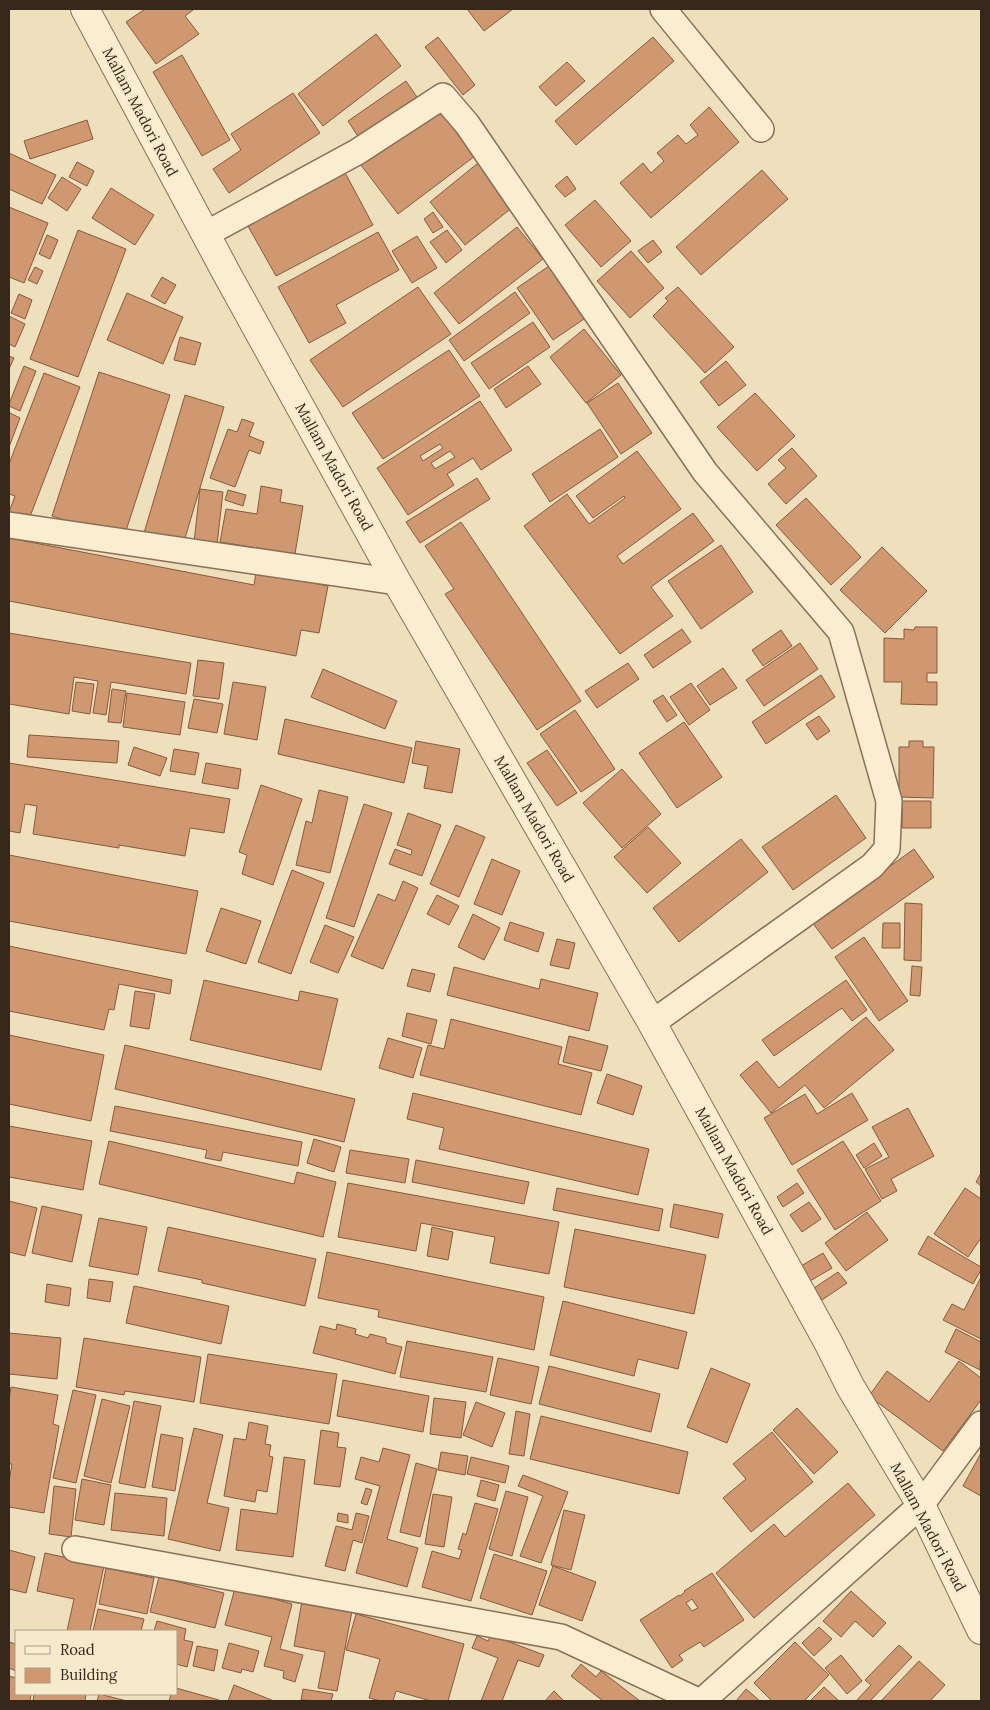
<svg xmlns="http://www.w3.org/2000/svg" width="990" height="1710" font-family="Lora,serif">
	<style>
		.building { fill: #cf9871; stroke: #88593b; fill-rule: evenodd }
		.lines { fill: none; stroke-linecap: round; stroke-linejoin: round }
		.minor-casing { stroke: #887056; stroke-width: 28 }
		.tertiary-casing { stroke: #887056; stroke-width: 30 }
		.minor { stroke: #faedd0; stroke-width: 25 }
		.tertiary { stroke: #faedd0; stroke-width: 28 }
		.labels { text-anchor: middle; stroke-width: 4; stroke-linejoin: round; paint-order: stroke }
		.street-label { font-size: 15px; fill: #36281b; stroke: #f6eacd }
	</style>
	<rect width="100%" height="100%" fill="#efe0bd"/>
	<path class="building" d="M145,9H192L193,10L185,16L199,34L156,64L126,22Z
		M467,9H513L484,31Z
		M376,34L401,66L323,126L298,94Z
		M438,37L475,85L463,95L425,47Z
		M653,37L674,61L576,145L555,121Z
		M182,55L230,140L202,156L153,72Z
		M567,62L585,81L556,106L539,87Z
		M406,81L421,103L363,144L348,121Z
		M293,93L320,133L229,193L213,169L241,150L231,134Z
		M437,107L475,156L398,214L361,165Z
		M709,107L739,142L651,218L620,183L643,163L651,173L664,161L657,153L678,135L686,144L698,135L690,125Z
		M87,120L93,139L30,159L24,141Z
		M9,153L56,175L42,204L9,189Z
		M77,162L94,171L87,186L69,177Z
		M478,163L513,207L465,245L430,202Z
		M342,167L373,225L276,276L244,219Z
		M762,170L788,199L701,275L676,247Z
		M567,176L576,189L565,197L555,186Z
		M62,177L81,189L67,211L48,198Z
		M111,188L154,215L135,245L92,218Z
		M595,200L631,241L601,267L565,225Z
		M9,207L48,223L24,283L9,277Z
		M433,212L443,227L433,233L424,219Z
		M517,227L543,259L459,324L434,293Z
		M78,230L126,249L78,377L30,359Z
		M447,230L462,250L446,263L430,242Z
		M378,232L399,270L336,305L346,323L309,343L278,287Z
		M47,235L58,240L50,259L39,254Z
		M417,236L437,268L412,283L392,251Z
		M653,240L662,252L648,263L638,251Z
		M631,251L664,288L630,318L597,281Z
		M549,266L584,319L553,340L517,288Z
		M35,267L43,271L37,284L28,280Z
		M162,277L176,285L165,304L151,296Z
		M418,287L451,334L343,407L310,360Z
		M678,287L734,347L705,373L653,316L668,301L665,298Z
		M515,292L530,313L464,361L449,340Z
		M127,293L183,317L163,364L107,340Z
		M19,294L32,300L25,319L11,313Z
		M9,316L25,324L15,347L9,344Z
		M533,322L550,347L489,389L471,363Z
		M584,329L621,375L586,403L550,357Z
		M180,337L201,343L195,365L174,360Z
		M449,350L480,396L383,459L352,413Z
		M9,356L14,358L9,369Z
		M726,361L746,385L719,406L700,382Z
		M24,366L36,371L20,411L9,406V404Z
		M528,366L541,384L506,408L494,389Z
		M99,372L170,395L123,540L52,516Z
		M44,373L80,387L29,519L9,512L15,496L9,494V464Z
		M618,383L652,433L621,454L587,403Z
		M755,393L795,436L757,471L717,427Z
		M185,395L224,407L183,545L144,533Z
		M480,401L512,450L481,470L473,458L447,474L454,485L408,515L377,468ZM440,444L443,448L423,461L420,456ZM450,451L455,457L435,469L431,463Z
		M10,413L20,418L9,447V415Z
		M242,419L254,423L249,436L264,442L260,454L249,450L235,487L210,478L228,429L237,432Z
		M600,429L618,457L550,502L532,474Z
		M792,448L817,476L786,504L768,484L786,468L778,460Z
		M637,451L681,509L617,556L623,564L693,513L714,541L651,587L673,616L620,654L524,526L567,494L589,524L625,498L624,496L593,518L576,496Z
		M477,478L490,499L420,543L406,522Z
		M261,486L282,490L280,502L303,506L295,554L220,542L226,509L257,514Z
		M200,489L223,492L217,545L194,542Z
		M228,490L246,495L243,506L225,500Z
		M806,498L861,557L831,585L776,525Z
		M461,522L581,701L537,730L445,594L454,589L425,546Z
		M9,538L254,585L256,572L328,586L319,633L301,630L296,656L9,601Z
		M721,545L753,592L701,629L668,581Z
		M882,547L927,591L885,633L840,590Z
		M915,627H937V673H927V682H937V705L901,704L902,682H884V638L904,639V629L914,630Z
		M682,629L691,642L653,668L644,655Z
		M781,630L792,646L763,666L752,650Z
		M9,633L191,663L186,694L111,682L106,715L93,713L98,681L74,677L69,714L9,704Z
		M800,643L818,669L764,706L746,680Z
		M198,660L224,663L219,699L193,696Z
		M628,663L639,679L597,708L585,691Z
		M723,668L737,688L710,705L697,686Z
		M323,669L397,701L385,729L311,697Z
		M821,675L835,697L766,744L752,722Z
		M76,682L94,684L90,714L72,711Z
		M233,682L266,687L257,740L224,734Z
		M691,683L710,710L689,725L670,697Z
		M112,689L126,691L121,723L108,722Z
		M127,693L185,702L180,735L123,727Z
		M663,695L677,715L667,722L653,701Z
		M194,699L223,704L217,733L188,728Z
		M575,710L615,769L581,792L540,734Z
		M819,716L830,731L817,740L806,724Z
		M285,719L412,748L404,783L278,754Z
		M684,722L722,777L677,808L639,753Z
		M29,735L119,741L117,763L27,757Z
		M416,741L460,749L452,793L424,788L428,766L412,763Z
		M909,741H923V747H934L933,798L899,797V747H909Z
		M134,747L167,758L160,776L128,765Z
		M174,749L199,753L195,775L170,771Z
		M547,750L577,793L557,806L527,763Z
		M9,763L230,799L224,833L190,828L185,856L119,845V848L33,834L37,806L25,804L20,833L9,831Z
		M206,763L241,769L238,789L202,783Z
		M622,769L661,814L622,848L583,803Z
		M261,785L302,799L273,885L242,874L247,855L239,852Z
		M319,790L348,797L330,873L296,865L306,821L312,823Z
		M836,795L866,838L793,890L762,847Z
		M902,801H931V828H902Z
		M364,804L392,813L354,927L326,918Z
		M408,813L441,825L422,876L389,864L395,849L411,855L412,850L397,845Z
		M456,825L485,837L459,897L430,884Z
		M648,827L681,863L647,893L614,857Z
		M741,839L768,872L679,942L653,908Z
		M914,849L934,877L832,949L812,922Z
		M9,855L198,891L186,954L9,921Z
		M492,859L520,871L502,915L474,904Z
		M292,870L324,883L291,974L258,962Z
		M403,881L418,888L383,969L351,956L378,894L395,901Z
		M437,895L459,906L449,925L427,914Z
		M905,903L922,904L921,961L904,960Z
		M221,908L261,921L246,964L206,951Z
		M473,914L500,928L484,960L458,947Z
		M510,922L544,933L538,952L504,940Z
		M883,923H900V948H882Z
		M325,925L354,937L338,973L310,962Z
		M864,937L908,1001L879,1021L835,957Z
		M557,939L575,943L569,969L550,965Z
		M9,946L172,980L170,994L119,984L114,1010L109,1009L104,1030L9,1011Z
		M912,966L922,967L920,996L910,995Z
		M454,967L539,989L541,979L598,993L589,1031L447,995Z
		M412,969L435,974L430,992L407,986Z
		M204,980L298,1001L300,991L338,999L321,1070L190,1040Z
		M846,980L867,1010L852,1021L842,1008L774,1056L762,1040Z
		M135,991L155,994L149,1029L130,1026Z
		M407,1013L437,1020L431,1044L402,1036Z
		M866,1017L894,1050L824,1108L805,1085L771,1113L740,1075L757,1061L779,1088Z
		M451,1019L562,1047L558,1064L592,1073L581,1115L420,1075L428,1045L444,1049Z
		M9,1035L104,1055L91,1121L9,1104Z
		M569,1036L608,1046L601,1071L563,1062Z
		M388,1038L422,1048L413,1078L379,1068Z
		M125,1045L355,1099L344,1142L115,1089Z
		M607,1074L642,1086L633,1115L597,1103Z
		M413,1093L649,1149L638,1195L439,1149L444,1128L407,1119Z
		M852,1093L868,1120L792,1165L764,1118L805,1094L817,1114Z
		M115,1106L302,1142L298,1166L223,1152L221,1161L205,1158L207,1150L110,1131Z
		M908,1108L934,1156L891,1179L897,1191L882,1199L865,1169L889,1157L872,1127Z
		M9,1126L92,1141L83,1190L9,1177Z
		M314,1139L341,1147L334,1172L307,1163Z
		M109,1141L294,1184L297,1172L336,1182L323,1237L99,1184Z
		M843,1141L881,1201L835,1230L797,1170Z
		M874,1143L882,1156L864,1168L856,1155Z
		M350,1150L409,1159L405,1183L346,1173Z
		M416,1160L529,1182L524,1204L412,1182Z
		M981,1173V1186L976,1182Z
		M348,1183L559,1222L549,1274L490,1263L495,1237L421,1223L416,1251L338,1237Z
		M797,1183L804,1193L783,1207L777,1197Z
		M557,1188L663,1209L659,1231L553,1210Z
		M965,1188L981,1199V1238L968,1257L934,1234Z
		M9,1201L37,1208L25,1256L9,1252Z
		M809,1202L821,1219L802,1232L790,1215Z
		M674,1204L723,1214L718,1238L670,1227Z
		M42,1206L82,1215L72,1262L32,1253Z
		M867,1212L888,1240L846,1271L825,1243Z
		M99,1218L147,1227L138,1275L89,1266Z
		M168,1227L316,1259L305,1306L202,1283V1280L158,1271Z
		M432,1227L453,1232L448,1260L427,1256Z
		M575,1229L706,1255L694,1314L564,1287Z
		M928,1236L981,1267V1270L973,1284L918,1254Z
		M327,1252L544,1297L534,1350L378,1317L379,1310L318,1298Z
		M823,1253L832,1268L810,1281L801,1266Z
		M838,1272L847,1283L822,1300L814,1288Z
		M981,1277V1339L943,1320L952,1304L964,1310Z
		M89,1279L113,1282L110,1302L87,1298Z
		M47,1284L71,1288L69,1306L45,1302Z
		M134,1286L229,1306L221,1344L126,1323Z
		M563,1301L687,1332L678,1369L638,1359L634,1376L550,1355Z
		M337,1324L356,1329L355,1334L368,1338L370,1334L386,1338V1343L402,1347L395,1374L313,1353L320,1326L336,1330Z
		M956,1329L981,1342L980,1370L945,1352Z
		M9,1333L61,1338L57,1379L9,1374Z
		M84,1338L201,1357L194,1402L125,1391L124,1395L76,1387Z
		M407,1341L493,1357L486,1392L400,1377Z
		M208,1354L337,1374L329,1424L200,1403Z
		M498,1358L539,1367L531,1404L490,1395Z
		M959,1361L981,1378V1400L943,1451L869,1396L887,1371L929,1402Z
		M549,1366L660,1394L651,1432L539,1404Z
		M711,1368L750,1384L727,1443L687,1427Z
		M343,1380L429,1396L423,1432L337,1416Z
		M11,1387L58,1395L53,1424L59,1426L44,1513L9,1507V1482L12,1464H9V1399Z
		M73,1390L96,1395L76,1483L53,1478Z
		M434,1398L466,1402L461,1438L430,1434Z
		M102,1399L130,1406L111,1483L84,1476Z
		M134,1401L161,1406L145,1488L119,1483Z
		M476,1402L505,1413L492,1447L463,1435Z
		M797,1408L838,1452L814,1474L773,1430Z
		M516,1411L530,1414L524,1456L509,1454Z
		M541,1416L688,1452L679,1494L530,1459Z
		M249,1422L268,1426L265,1444L271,1445L269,1456L273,1457L267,1492L257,1490L255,1502L224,1496L234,1438L246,1440Z
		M194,1428L223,1435L207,1503L229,1508L220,1551L168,1539Z
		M321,1430L339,1433L337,1447L346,1448L340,1487L314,1484Z
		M772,1432L813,1482L751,1532L723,1498L746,1479L733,1464Z
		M161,1434L183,1438L175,1491L152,1487Z
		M383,1448L410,1455L387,1539L418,1548L407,1587L356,1573L380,1486L355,1479L361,1457L379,1462Z
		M441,1452L468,1456L465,1475L438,1470Z
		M981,1453V1496L963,1486Z
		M284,1457L305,1460L293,1557L236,1550L241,1509L277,1514Z
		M471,1457L509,1466L505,1483L467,1474Z
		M416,1463L437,1469L420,1537L400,1532Z
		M523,1475L568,1492L541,1563L520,1556L543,1496L518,1486Z
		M82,1479L111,1485L104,1525L75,1520Z
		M481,1480L499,1485L495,1501L477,1496Z
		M848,1483L875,1515L754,1618L716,1573L774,1524L785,1537Z
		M54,1486L76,1489L71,1537L49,1534Z
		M366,1488L372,1490L367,1505L361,1503Z
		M506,1491L528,1497L512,1556L489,1549Z
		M115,1493L167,1498L164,1536L111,1530Z
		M433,1494L452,1497L444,1547L425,1544Z
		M475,1503L498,1509L471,1601L422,1587L432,1551L459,1559L462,1550L458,1549L463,1533L466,1535Z
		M564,1510L585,1515L571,1570L551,1565Z
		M338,1513L348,1515V1523L337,1521Z
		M356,1513L369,1516L362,1543L353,1540L345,1571L325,1566L336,1526L352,1530Z
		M9,1550L35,1557L26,1593L9,1589Z
		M45,1553L104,1566L90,1631H67L74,1599L37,1591Z
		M494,1554L547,1571L532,1615L480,1598Z
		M553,1566L596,1582L582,1621L539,1605Z
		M106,1568L154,1578L147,1614L99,1604Z
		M712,1573L744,1620L704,1647L700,1642L679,1655L683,1660L672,1668L640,1620L679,1595L680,1596L685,1592L684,1591ZM692,1599L698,1608L692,1611L686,1603Z
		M159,1577L224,1593L215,1628L150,1612Z
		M235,1588L292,1604L280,1649L303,1655L295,1682L283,1678L284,1671L264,1666L272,1637L225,1625Z
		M851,1591L886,1623L873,1637L855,1621L841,1637L823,1621Z
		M302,1601L352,1611L337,1691L318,1688L325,1652L294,1646Z
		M98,1609L144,1619L141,1631H93Z
		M356,1614L464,1644L448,1701H431L396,1691L393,1701H381L369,1698L380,1659L346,1650Z
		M157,1621L186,1629L184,1640L193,1642L187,1667L176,1664V1631H154Z
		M819,1627L832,1639L814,1656L802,1643Z
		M491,1635L544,1655L539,1667L518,1660L502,1701H481L498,1658L472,1648L477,1636L488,1641Z
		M9,1642L16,1644V1671L9,1668Z
		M795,1642L829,1675L804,1701H772L754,1683Z
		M229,1643L259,1651L253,1672L242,1669L241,1673L222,1668Z
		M899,1645L912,1657L870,1701H856L871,1685L865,1680Z
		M197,1646L218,1650L214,1671L193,1666Z
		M841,1655L862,1681L847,1694L825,1668Z
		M919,1661L945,1685L930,1701H881Z
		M581,1664L596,1677L601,1671L640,1701H603L571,1676Z
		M9,1676L16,1678V1694H31L30,1701H9Z
		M234,1685L274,1701H228Z
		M824,1687L839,1701H810Z
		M176,1688L219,1700V1701H169L171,1694H176Z
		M303,1689L333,1694L331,1701L301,1700Z
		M746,1689L760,1701H736Z
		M554,1691L564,1701H545Z
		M34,1694H86L85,1701H33Z
		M99,1694L127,1701H97Z"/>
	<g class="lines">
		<g class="minor-casing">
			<path id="minor" d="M663,9L761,129
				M206,234L357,152L443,96L467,124L705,472L841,632L889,801L887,849L872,866L652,1023
				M9,525L397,582
				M75,1549L561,1637L698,1701
				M702,1701L921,1505L981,1424"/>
		</g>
		<g class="tertiary-casing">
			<path id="tertiary" d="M85,9L228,276L397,582L652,1023L828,1342L850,1386L921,1505L981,1630"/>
		</g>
		<use href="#minor" class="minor"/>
		<use href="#tertiary" class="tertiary"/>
	</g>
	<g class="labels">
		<g class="street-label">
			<text transform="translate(140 112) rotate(62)" y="5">Mallam Madori Road</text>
			<text transform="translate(334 467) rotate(61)" y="5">Mallam Madori Road</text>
			<text transform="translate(534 819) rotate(60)" y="5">Mallam Madori Road</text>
			<text transform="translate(734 1171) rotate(61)" y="5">Mallam Madori Road</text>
			<text transform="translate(928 1527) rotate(62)" y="5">Mallam Madori Road</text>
		</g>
	</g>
	<rect width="990" height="1710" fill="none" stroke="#36281b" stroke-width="20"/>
	<rect x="15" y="1630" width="162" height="65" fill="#f6eacd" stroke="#a99c86"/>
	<rect x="25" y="1646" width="25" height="8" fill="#faedd0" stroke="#a99c86"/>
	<text x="60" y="1655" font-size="15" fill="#36281b">Road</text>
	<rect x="25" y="1668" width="25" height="15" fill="#cf9871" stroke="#a99c86"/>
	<text x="60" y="1680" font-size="15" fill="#36281b">Building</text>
</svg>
